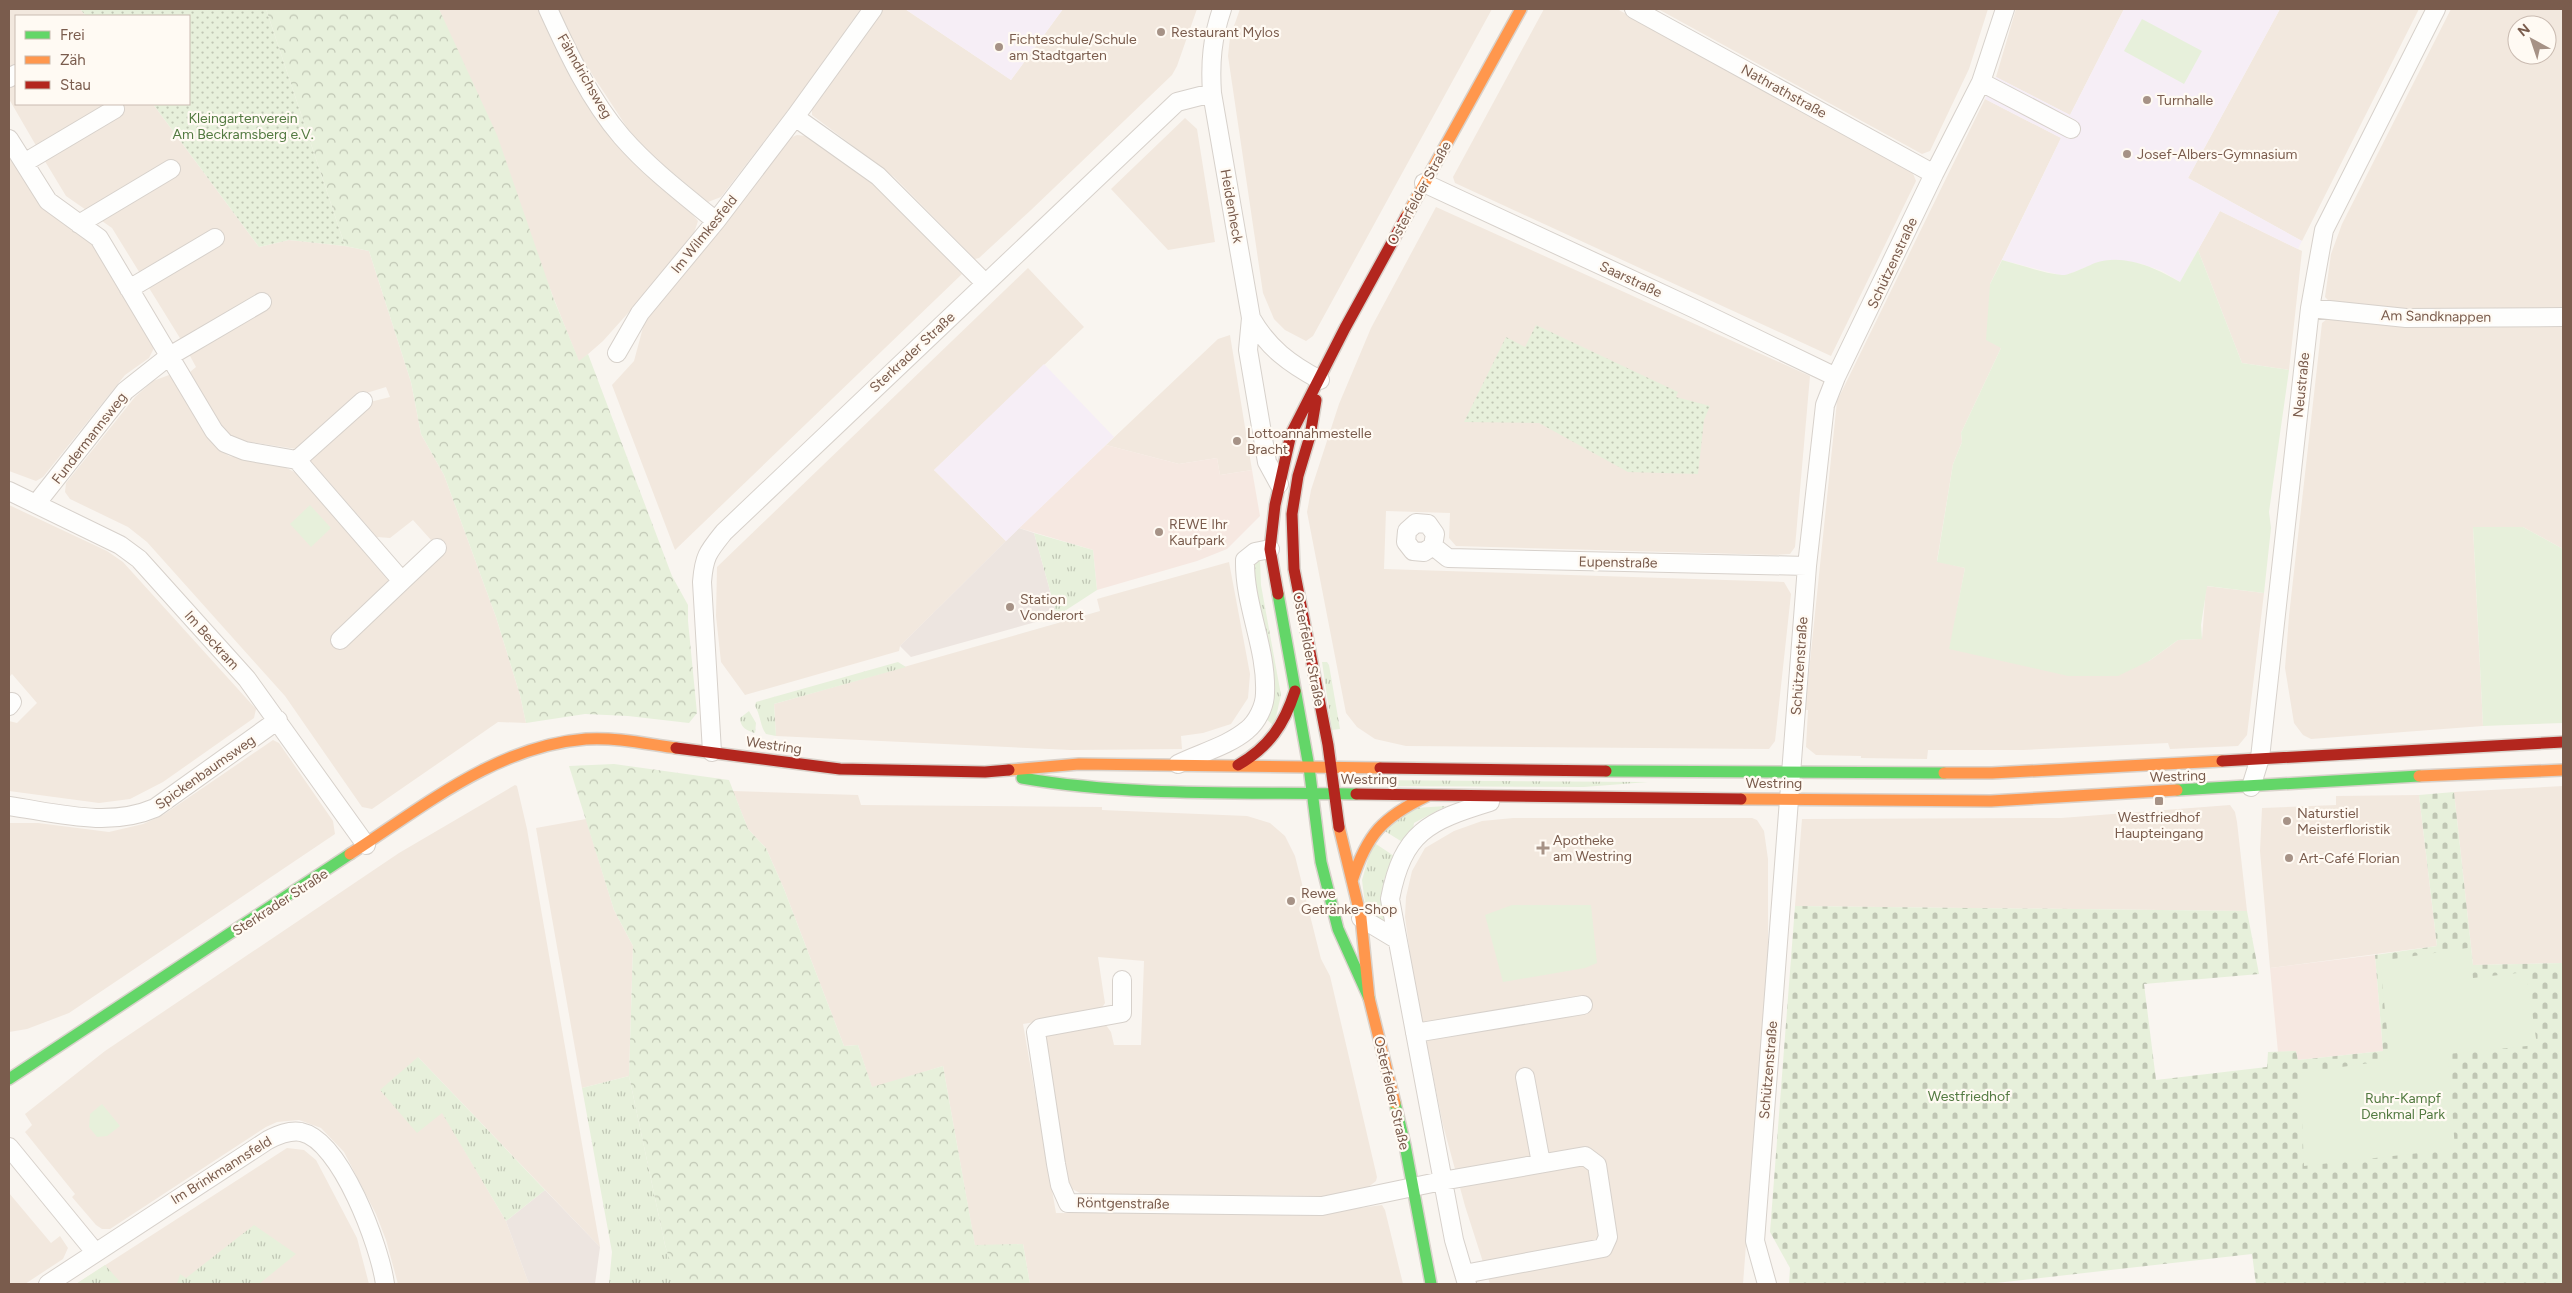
<svg xmlns="http://www.w3.org/2000/svg" width="2572" height="1293" font-family="Figtree,sans-serif">
	<style>
		.residential { fill: #f2e8de; fill-rule: evenodd }
		.commercial { fill: #f6e8e1 }
		.industrial { fill: #ede5e0 }
		.education { fill: #f6eef6 }
		.grass { fill: url(#grass-tufts) }
		.forest { fill: url(#forest-crowns) }
		.cemetery { fill: url(#cemetery-stones) }
		.park { fill: #e7f0db }
		.garden { fill: url(#garden-dots) }
		.lines { fill: none; stroke-linecap: round; stroke-linejoin: round }
		.street-casing { stroke: #d7d1cb; stroke-width: 20 }
		.fast-casing { stroke: #d9d2cb; stroke-width: 14 }
		.slow-casing { stroke: #d9d2cb; stroke-width: 14 }
		.jam-casing { stroke: #d9d2cb; stroke-width: 14 }
		.street { stroke: #fefefd; stroke-width: 18 }
		.fast { stroke: #63d668; stroke-width: 11 }
		.slow { stroke: #ff974d; stroke-width: 11 }
		.jam { stroke: #b3261e; stroke-width: 11 }
		.poi-dot { fill: #a69286; stroke: #fffaf3; stroke-width: 2 }
		.labels { text-anchor: middle; stroke-width: 4.5; stroke-linejoin: round; paint-order: stroke }
		.poi-label { font-size: 14px; fill: #7a5c4d; stroke: #fffaf3; text-anchor: start }
		.street-label { font-size: 14px; fill: #7a5c4d; stroke: #fffaf3 }
		.park-label { font-size: 14px; fill: #537a41; stroke: #fffaf3 }
	</style>
	<defs>
		<pattern id="grass-tufts" width="24" height="20" patternUnits="userSpaceOnUse" patternTransform="scale(1.25)"><rect width="24" height="20" fill="#e7f0db"/><path d="M3 7l-1-3M5 7V3M7 7l1-3M15 17l-1-3M17 17v-4M19 17l1-3" fill="none" stroke="#c0c6b4"/></pattern>
		<pattern id="forest-crowns" width="20" height="18" patternUnits="userSpaceOnUse" patternTransform="scale(1.25)"><rect width="20" height="18" fill="#e7f0db"/><path d="M2 6a3 3 0 1 1 6 0M12 15a3 3 0 1 1 6 0" fill="none" stroke="#c0c6b4"/></pattern>
		<pattern id="cemetery-stones" width="16" height="16" patternUnits="userSpaceOnUse" patternTransform="scale(1.25)"><rect width="16" height="16" fill="#e7f0db"/><path d="M2 7V4a2 2 0 0 1 4 0v3zM10 15v-3a2 2 0 0 1 4 0v3z" fill="#c0c6b4"/></pattern>
		<pattern id="garden-dots" width="8" height="8" patternUnits="userSpaceOnUse" patternTransform="scale(1.25)"><rect width="8" height="8" fill="#e7f0db"/><path d="M2 2h.1M6 6h.1" fill="none" stroke="#c0c6b4" stroke-width="1.8" stroke-linecap="round"/></pattern>
	</defs>
	<rect width="100%" height="100%" fill="#f9f5f0"/>
	<path class="residential" d="M9,9H80L86,16H16V68L9,73Z
		M439,9H539L549,30L638,166L658,186L692,214L698,221L694,233L646,293L603,341L579,362Z
		M558,9H862L823,65L721,197L708,202L648,152L628,129L584,62Z
		M883,9H905L1011,80L1063,9H1197L1177,66L1172,75L1031,210L979,258L975,259L894,177L812,115V107Z
		M1240,9H1492L1313,336L1306,341L1285,330L1274,319L1263,293L1228,56L1230,37Z
		M1544,9H1617L1912,171L1916,181L1831,356L1455,183L1453,177Z
		M1658,9H1988L1969,69L1930,151L1922,154Z
		M2016,9H2124L2070,115L1996,77Z
		M2280,9H2419L2302,241L2188,178Z
		M2451,9H2563V309H2397L2330,302L2325,297L2331,254L2342,224ZM2517,25H2547V55H2517Z
		M16,79V104H113L38,149L9,99V84Z
		M1985,99L2061,138L1990,284L2001,348L1961,433L1962,442L1953,464L1937,561L1965,568L1950,648L2149,661L2178,640L2202,639L2206,586L2264,593L2247,735L2238,746L2170,749L2168,743L2023,750H1928L1927,759L1861,758V756L1816,755L1806,747L1808,710H1805L1837,401Z
		M115,104H153L259,247L289,240L345,246L369,251L411,382L421,434L444,475L496,617L520,695L526,723L498,722L372,809L362,807L285,696L147,542L128,527L70,499L65,492L66,483L135,397L153,381L169,375L173,377L217,448L229,456L283,466L298,474L390,580L389,584L440,550L413,520L390,538L377,537L309,459L370,402L390,397L386,387L360,395L296,449L237,440L230,438L223,430L190,372L196,367L183,343L112,228L66,196L43,158Z
		M1185,118L1197,129L1215,242L1168,250L1111,189Z
		M797,135L806,136L813,140L883,191L962,274L675,550L612,385L634,361L645,320L790,138Z
		M9,150L91,241L153,342L154,348L149,358L125,375L43,477L36,481L9,471Z
		M1436,207L1810,376L1795,547L1790,554L1776,555L1456,546L1449,538L1450,513L1386,511L1384,569L1784,582L1791,594L1775,741L1769,749L1406,746L1375,739L1357,727L1346,713L1307,512L1311,490L1339,404L1371,328Z
		M2220,211L2302,251L2289,370L2242,363L2198,250Z
		M1028,268L1084,327L934,470L1006,541L900,646L899,651L745,695L721,662L716,616L717,567Z
		M2327,319L2413,327L2563,326V549L2523,527H2473L2483,726L2311,739L2303,735L2294,723L2285,668L2289,616L2322,323Z
		M1230,335L1252,470L1220,475L1217,458L1179,464L1106,445L1218,339Z
		M9,505L107,551L123,562L256,709L254,718L163,782L130,799L99,803L9,791V721L17,723L37,703L12,674L9,677Z
		M1229,562L1250,674L1248,698L1231,724L1203,733L1181,736L1182,749L1071,750L776,736L774,704L1100,611L1097,599Z
		M273,740L279,743L333,821L335,834L69,1013L27,1029L9,1032V823H38L109,832L143,824L163,815Z
		M515,785L517,786L527,829L600,1247L418,1057L442,1112L506,1221L529,1284H398L386,1240L376,1214L344,1152L321,1128L299,1120L277,1122L266,1127L110,1229H102L96,1225L72,1197L75,1194L25,1132L32,1125L25,1114L105,1051L399,853Z
		M2563,786V963L2473,965L2454,792Z
		M733,791L858,795L861,805L1102,807V810L1247,816L1270,823L1285,836L1295,856L1321,959L1330,976L1377,1177L1376,1181L1367,1188L1324,1196L1082,1194L1072,1189L1068,1182L1045,1039L1046,1036L1106,1025L1111,1032L1114,1045H1141L1144,961L1098,957L1104,997L1105,1003L1101,1009L1095,1012L1023,1024L1056,1213H1324L1382,1205L1385,1210L1403,1284H1030L1023,1244L975,1246L943,1066L872,1088L858,1045L844,1046L784,889L766,848L748,829Z
		M2419,795L2437,946L2270,968L2260,851L2262,808L2336,805V796Z
		M2230,805L2235,812L2237,822L2247,911L1795,906L1802,819L2061,818Z
		M1513,818H1752L1757,820L1764,831L1768,859V956L1743,1284H1490L1465,1206L1443,1125L1413,976L1405,917L1406,897L1412,871L1425,848L1454,831L1482,821Z
		M586,819L614,910L633,946L629,1076L582,1088L536,828Z
		M287,1148L304,1150L316,1160L357,1238L369,1284H76Z
		M9,1193L51,1243L60,1236L68,1248L63,1259L25,1284H9Z"/>
	<path class="commercial" d="M1106,445L1179,464L1217,458L1220,475L1252,470L1260,516L1227,549L1197,561L1097,590L1093,550L1019,528Z
		M2375,955L2383,1051L2298,1060L2296,1051L2278,1052L2270,968Z"/>
	<path class="industrial" d="M1019,528L1034,533L1057,616L911,657L900,646Z
		M545,1190L600,1247L595,1284H529L506,1221Z"/>
	<path class="education" d="M905,9H1063L1011,80Z
		M2124,9H2280L2188,178L2302,241L2298,249L2220,211L2180,282L2162,271L2142,264L2122,261L2099,262L2064,276L2002,260L2061,138L1985,99L1996,77L2070,115Z
		M1044,364L1114,437L1006,541L934,470Z"/>
	<path class="grass" d="M1034,533L1093,550L1097,590L1057,616Z
		M1260,560L1261,585L1281,695L1274,726L1263,716L1251,564Z
		M898,662L906,667L774,704L776,736L766,734C760,726 761,716 755,706L756,702Z
		M1322,662H1327L1329,665L1340,729L1332,730Z
		M749,711L756,723L755,733C747,731 740,727 740,718Z
		M1364,780L1648,782L1584,787L1365,786Z
		M1446,806L1414,823L1413,831L1404,843L1383,830L1415,808Z
		M1373,842L1397,858L1391,872L1384,879L1382,903L1385,927L1366,912L1362,880Z
		M418,1057L545,1190L506,1221L442,1113L417,1133L380,1090Z
		M629,1076L665,1245L679,1284H609L612,1252L582,1088Z
		M254,1225L296,1254L259,1284H177L180,1274L186,1278Z
		M105,1265L122,1284H76Z"/>
	<path class="forest" d="M266,9H439L497,135L553,297L579,361L588,354L672,576L688,605V621L697,713L689,723L628,716L585,714L526,723L520,695L496,617L444,475L421,434L411,382L369,251L345,246Z
		M614,764L729,780L748,829L766,848L784,889L844,1046L858,1045L872,1087L943,1066L975,1245L1023,1244L1030,1284L677,1283L665,1245L629,1076L633,946L614,910L569,766Z"/>
	<path class="cemetery" d="M2454,792L2473,965L2563,963V1284H2256L2252,1254L1987,1284H1789L1790,1268L1770,1232L1795,906L2247,911L2259,974L2144,984L2156,1080L2267,1067L2268,1052L2296,1051L2298,1060L2383,1051L2375,955L2437,946L2419,795Z"/>
	<path class="park" d="M2142,19L2202,51L2184,84L2124,51Z
		M2198,250L2242,363L2289,370L2269,512L2271,528L2264,593L2207,586L2201,625L2202,639L2178,640L2149,661L2118,676H2068L1949,649L1965,568L1937,562L1953,464L1962,442L1961,433L2001,348L1986,340L1990,284L2002,260C2021,265 2043,273 2062,275C2068,276 2088,266 2095,263C2124,253 2156,268 2180,282Z
		M310,505L331,528L311,547L290,524Z
		M2473,527H2523L2563,549V723L2483,726Z
		M1512,905H1591L1597,963L1585,968L1503,982L1485,915Z
		M2468,948L2473,978L2526,972L2537,1045L2448,1054L2455,1149L2304,1166L2300,1073L2390,1060L2380,961Z
		M102,1104L120,1126L107,1136L97,1137L89,1127L90,1114Z"/>
	<path class="garden" d="M80,9H266L345,246L289,240L259,247L153,104H189V16H86Z
		M1536,325L1678,392L1676,397L1710,406L1704,420L1698,474L1628,472L1539,423L1464,422L1506,337L1525,347Z"/>
	<g class="lines">
		<g class="street-casing">
			<path id="street" d="M548,9C568,53 590,100 622,137C650,169 683,194 716,221
				M1222,9C1212,38 1210,63 1212,93L1251,318L1248,350L1267,462L1279,484
				M1634,9L1934,174
				M9,78L16,74
				M1981,82L2071,129
				M795,117L878,176L985,283
				M9,139L48,201L99,238L214,431L225,443L245,451L297,460L402,581L340,640
				M24,163L115,109
				M1424,183L1695,309L1836,377
				M79,224L171,169
				M129,289L215,238
				M2310,308L2406,318L2563,317
				M1251,318C1268,348 1290,364 1320,380
				M617,353L640,313L716,221L795,117L873,9
				M297,460L363,401
				M9,491L120,545L139,559L247,679L366,845
				M36,504L125,391L168,357L262,302
				M1433,546L1424,552L1413,551L1406,542L1407,531L1416,523L1428,524L1435,534L1433,546L1448,558L1807,566
				M402,581L437,548
				M9,706L12,702
				M712,752L702,582C704,556 708,552 724,532L1177,102L1212,93
				M1178,764C1200,753 1228,746 1247,730C1257,722 1265,706 1265,693C1267,648 1244,605 1245,560L1255,552L1270,549
				M2251,787L2260,758L2310,308L2324,230L2436,9
				M9,806C57,813 109,828 155,808L278,720
				M1361,918L1396,939
				M1122,980V1013L1040,1028L1036,1032L1056,1164L1060,1185L1068,1203L1322,1206L1442,1181L1585,1156L1597,1165L1608,1237L1603,1248L1464,1274
				M1415,1033L1583,1005
				M1525,1077L1541,1163
				M9,1147L95,1252
				M48,1284L268,1140C278,1135 289,1130 301,1132C341,1140 380,1247 385,1284
				M1467,1284L1454,1240L1390,899C1403,832 1428,821 1490,802
				M1767,1284L1755,1241L1807,566L1825,405L1836,377L1934,174L1981,82L2005,9"/>
		</g>
		<g class="fast-casing">
			<path id="fast" d="M1278,594L1309,767L1321,862L1338,929L1369,998
				M1606,771L1944,773
				M1022,778C1131,797 1245,792 1356,794
				M2177,790L2419,776
				M9,1079L350,854
				M1395,1103L1405,1145L1431,1284"/>
		</g>
		<g class="slow-casing">
			<path id="slow" d="M1406,217L1521,9
				M1009,770L1079,764L1380,768
				M1944,773H1992L2222,761
				M2419,776L2563,770
				M1741,799L1991,801L2177,790
				M1339,827L1361,918L1369,998L1395,1103
				M350,854C423,807 496,746 586,739C616,737 647,744 676,748
				M1352,881C1367,834 1383,817 1427,796"/>
		</g>
		<g class="jam-casing">
			<path id="jam" d="M1316,400L1310,436L1298,476L1292,514L1294,569L1328,745L1339,827
				M1278,594L1270,549L1275,505L1291,434L1345,328L1406,217
				M676,748L840,769L985,772L1009,770
				M2222,761L2563,742
				M1238,765C1269,747 1284,725 1295,691
				M1380,768L1606,771
				M1356,794L1741,799"/>
		</g>
		<use href="#street" class="street"/>
		<use href="#fast" class="fast"/>
		<use href="#slow" class="slow"/>
		<use href="#jam" class="jam"/>
	</g>
	<g class="poi-dot">
		<circle cx="1161" cy="32" r="5"/>
		<circle cx="999" cy="47" r="5"/>
		<circle cx="2147" cy="100" r="5"/>
		<circle cx="2127" cy="154" r="5"/>
		<circle cx="1237" cy="441" r="5"/>
		<circle cx="1159" cy="532" r="5"/>
		<circle cx="1010" cy="607" r="5"/>
		<rect x="2154" y="796" width="10" height="10" rx="2.5"/>
		<circle cx="2287" cy="821" r="5"/>
		<path d="M1540.5 840.5h5v5h5v5h-5v5h-5v-5h-5v-5h5z"/>
		<circle cx="2289" cy="858" r="5"/>
		<circle cx="1291" cy="901" r="5"/>
	</g>
	<g class="labels">
		<g class="poi-label">
			<text x="1171" y="37">Restaurant Mylos</text>
			<text x="1009" y="44">Fichteschule/Schule<tspan x="1009" dy="16">am Stadtgarten</tspan></text>
			<text x="2157" y="105">Turnhalle</text>
			<text x="2137" y="159">Josef-Albers-Gymnasium</text>
			<text x="1247" y="438">Lottoannahmestelle<tspan x="1247" dy="16">Bracht</tspan></text>
			<text x="1169" y="529">REWE Ihr<tspan x="1169" dy="16">Kaufpark</tspan></text>
			<text x="1020" y="604">Station<tspan x="1020" dy="16">Vonderort</tspan></text>
			<text x="2297" y="818">Naturstiel<tspan x="2297" dy="16">Meisterfloristik</tspan></text>
			<text x="2159" y="822" text-anchor="middle">Westfriedhof<tspan x="2159" dy="16">Haupteingang</tspan></text>
			<text x="1553" y="845">Apotheke<tspan x="1553" dy="16">am Westring</tspan></text>
			<text x="2299" y="863">Art-Café Florian</text>
			<text x="1301" y="898">Rewe<tspan x="1301" dy="16">Getränke-Shop</tspan></text>
		</g>
		<g class="street-label">
			<text transform="translate(585 76) rotate(60)" y="5">Fähndrichsweg</text>
			<text transform="translate(1784 91) rotate(29)" y="5">Nathrathstraße</text>
			<text transform="translate(1419 193) rotate(-61)" y="5">Osterfelder Straße</text>
			<text transform="translate(1232 206) rotate(80)" y="5">Heidenheck</text>
			<text transform="translate(704 234) rotate(-51)" y="5">Im Wilmkesfeld</text>
			<text transform="translate(1892 263) rotate(-65)" y="5">Schützenstraße</text>
			<text transform="translate(1631 279) rotate(25)" y="5">Saarstraße</text>
			<text transform="translate(2436 316) rotate(1)" y="5">Am Sandknappen</text>
			<text transform="translate(912 352) rotate(-43)" y="5">Sterkrader Straße</text>
			<text transform="translate(2301 385) rotate(-84)" y="5">Neustraße</text>
			<text transform="translate(89 438) rotate(-52)" y="5">Fundermannsweg</text>
			<text transform="translate(1618 562) rotate(1)" y="5">Eupenstraße</text>
			<text transform="translate(212 640) rotate(48)" y="5">Im Beckram</text>
			<text transform="translate(1309 649) rotate(79)" y="5">Osterfelder Straße</text>
			<text transform="translate(1799 666) rotate(-86)" y="5">Schützenstraße</text>
			<text transform="translate(774 745) rotate(8)" y="5">Westring</text>
			<text transform="translate(205 772) rotate(-35)" y="5">Spickenbaumsweg</text>
			<text transform="translate(2178 776) rotate(-2)" y="5">Westring</text>
			<text x="1369" y="784">Westring</text>
			<text x="1774" y="788">Westring</text>
			<text transform="translate(280 902) rotate(-33)" y="5">Sterkrader Straße</text>
			<text transform="translate(1768 1070) rotate(-85)" y="5">Schützenstraße</text>
			<text transform="translate(1392 1093) rotate(77)" y="5">Osterfelder Straße</text>
			<text transform="translate(221 1170) rotate(-32)" y="5">Im Brinkmannsfeld</text>
			<text transform="translate(1123 1203) rotate(1)" y="5">Röntgenstraße</text>
		</g>
		<g class="park-label">
			<text x="243" y="123">Kleingartenverein<tspan x="243" dy="16">Am Beckramsberg e.V.</tspan></text>
			<text x="1969" y="1101">Westfriedhof</text>
			<text x="2403" y="1103">Ruhr-Kampf<tspan x="2403" dy="16">Denkmal Park</tspan></text>
		</g>
	</g>
	<rect width="2572" height="1293" fill="none" stroke="#7a5c4d" stroke-width="20"/>
	<rect x="15" y="15" width="175" height="90" fill="#fffaf3" stroke="#cabbb1"/>
	<rect x="25" y="31" width="25" height="8" fill="#63d668" stroke="#cabbb1"/>
	<text x="60" y="40" font-size="15" fill="#7a5c4d">Frei</text>
	<rect x="25" y="56" width="25" height="8" fill="#ff974d" stroke="#cabbb1"/>
	<text x="60" y="65" font-size="15" fill="#7a5c4d">Zäh</text>
	<rect x="25" y="81" width="25" height="8" fill="#b3261e" stroke="#cabbb1"/>
	<text x="60" y="90" font-size="15" fill="#7a5c4d">Stau</text>
	<g transform="translate(2532 40) rotate(320)"><circle r="24" fill="#fffaf3" stroke="#cabbb1"/>
	<path d="M0-4L9 19L0 12L-9 19Z" fill="#a69286"/>
	<text y="-8" font-size="14" font-weight="bold" text-anchor="middle" fill="#7a5c4d">N</text>
	</g>
</svg>
